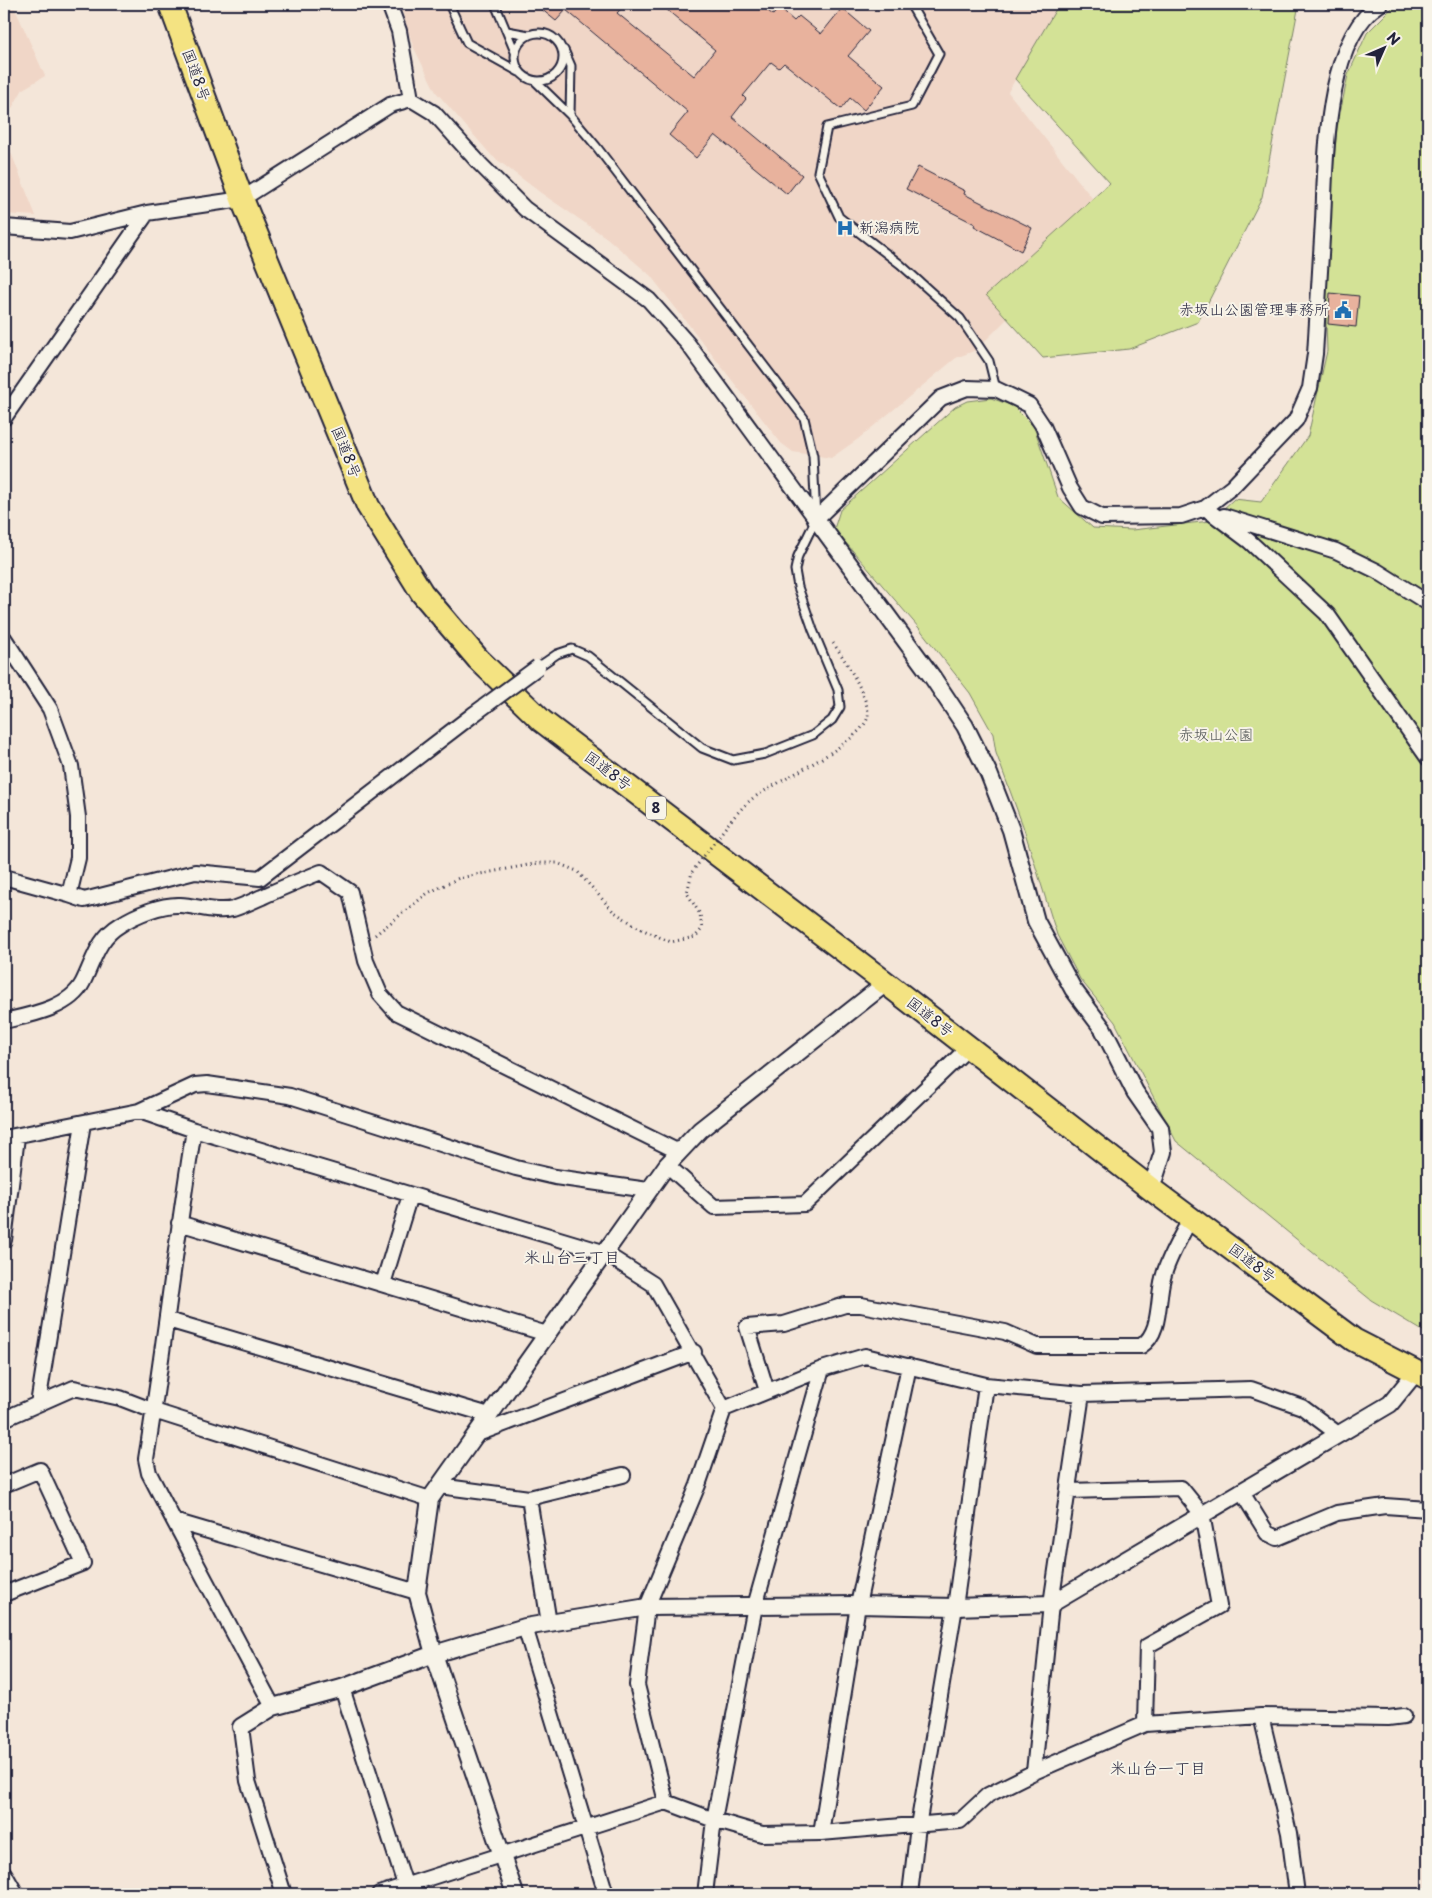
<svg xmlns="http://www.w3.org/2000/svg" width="1432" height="1898" font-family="'Playpen Sans','Klee One',sans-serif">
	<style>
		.built { fill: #f0d6c7 }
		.green { fill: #d3e296; stroke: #7a8268 }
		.building { fill: #e8b29d; stroke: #22223b }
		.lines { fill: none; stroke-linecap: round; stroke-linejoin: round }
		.service-casing { stroke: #22223b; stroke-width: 11 }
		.minor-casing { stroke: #22223b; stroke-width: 18 }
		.tertiary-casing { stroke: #22223b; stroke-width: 20 }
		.trunk-casing { stroke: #22223b; stroke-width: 26 }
		.path { stroke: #22223b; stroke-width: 3; stroke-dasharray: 1 4; stroke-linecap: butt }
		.service { stroke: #f7f3e8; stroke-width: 7 }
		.minor { stroke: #f7f3e8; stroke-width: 14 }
		.tertiary { stroke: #f7f3e8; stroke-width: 16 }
		.trunk { stroke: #f4e382; stroke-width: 22 }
		.minor-bridge-casing { stroke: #22223b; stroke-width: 18; stroke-linecap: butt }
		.path-bridge { stroke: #22223b; stroke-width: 3; stroke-dasharray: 1 4; stroke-linecap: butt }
		.minor-bridge { stroke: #f7f3e8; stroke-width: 14 }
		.labels { text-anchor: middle; stroke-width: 4; stroke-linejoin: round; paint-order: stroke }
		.shield { fill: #f7f3e8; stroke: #62616f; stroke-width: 1 }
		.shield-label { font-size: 14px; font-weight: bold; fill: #22223b }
		.street-label { font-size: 15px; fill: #22223b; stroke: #f7f3e8 }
		.poi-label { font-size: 15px; fill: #22223b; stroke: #f7f3e8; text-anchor: start }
		.park-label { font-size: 15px; fill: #4e5252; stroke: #f7f3e8 }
		.neighbourhood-label { font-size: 16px; fill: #22223b; stroke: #f7f3e8 }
	</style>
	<rect width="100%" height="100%" fill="#f4e6d9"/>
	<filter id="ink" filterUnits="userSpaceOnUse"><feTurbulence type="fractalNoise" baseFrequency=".02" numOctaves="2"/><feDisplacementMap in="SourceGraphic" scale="10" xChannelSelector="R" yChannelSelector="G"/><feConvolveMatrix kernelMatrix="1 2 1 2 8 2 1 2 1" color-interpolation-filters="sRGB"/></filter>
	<g filter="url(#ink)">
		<path class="built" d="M4,4H13L45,76L23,89L4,122Z
			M400,4H1059L1008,92L1108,218L976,350L956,358L858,439L831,458L793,452L781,443L650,275L607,238L541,193L492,156L436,92L413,46Z
			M4,135L36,216L4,214Z"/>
		<path class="green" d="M1059,4H1299L1262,197L1198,322L1129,349L1043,358L986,295L1110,183L1015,79Z
			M1396,4H1428V1334L1371,1300L1176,1141L1115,1022L1080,979L1057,935L1023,826L996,753L993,734L970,693L919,628L834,529L840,510L955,407L967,401L991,398L1013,406L1034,427L1058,497L1093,528L1132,530L1210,521L1234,499L1261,502L1308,436L1327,351L1324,269L1337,128L1348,75L1367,33Z"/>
		<path class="building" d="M535,4H625L617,13L694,76L715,50L660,4H759L773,15L779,8L794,21L799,16L821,34L842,8L869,31L848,56L884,86L864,110L850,98L841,109L784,63L779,68L771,62L743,96L746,99L732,117L802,175L787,194L715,135L696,158L669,135L688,112L566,10L556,21Z
			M918,167L965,191L964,194L1032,228L1021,251L974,226L975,224L906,189Z
			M1330,293L1359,296L1356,327L1328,324Z"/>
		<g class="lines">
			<g class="service-casing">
				<path id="service" d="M449,4L467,43L519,72
					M495,4L515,52
					M910,4L939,54L912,106L827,127L818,172L839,217L900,264L960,318L989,361L996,389
					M507,31L529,35
					M515 57a24 24 0 1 1 48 0a24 24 0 1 1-48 0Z
					M564,50L571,66L570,115
					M535,81L570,115L596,146L804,418L813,456L816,519L798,556L795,570L798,587L813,630L838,690L840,707L832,720L813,735L765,754L733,760L702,748L588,656L572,649L557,654L538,667"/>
			</g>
			<g class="minor-casing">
				<path id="minor" d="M389,4L399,31L411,99
					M4,227L70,232L147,213L242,199L390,105L411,99L434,113L480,164L525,209L649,300L688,344L816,519L941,398L967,388L996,389L1029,405L1043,426L1070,488L1082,507L1102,517L1181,516L1205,508L1232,487L1296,420L1310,388L1315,354C1318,310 1320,266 1323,221C1326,162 1324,40 1380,4
					M4,418L147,213
					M1205,508L1249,541L1327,614L1428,758
					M1224,516L1336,551L1377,571L1428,603
					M4,638L50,709L71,766L78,817V858L69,895L4,877
					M69,895L84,900L195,872L260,878L474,714
					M4,1021C30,1015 70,1008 83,982C94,960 98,938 120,925C135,915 162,904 180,905C198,906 216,913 233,909C243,906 253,901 262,897C281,888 301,880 321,872L350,892L366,961L380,994L396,1012L679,1152
					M139,1111L195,1085L207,1084L290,1096L516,1168L555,1177L648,1190
					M194,1130C176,1239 164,1349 146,1459L149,1473L174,1521L273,1707
					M4,1138L139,1111L194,1130L603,1252L653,1284L724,1409
					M667,1165L714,1207L805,1204L969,1047
					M179,1223L547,1334
					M4,1240L17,1137
					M383,1284L410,1195
					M168,1320L489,1415
					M767,1391L747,1327L784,1324L845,1305H861L1005,1332L1037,1346H1141C1162,1333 1157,1299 1163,1278C1168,1257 1182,1236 1191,1217
					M38,1404L83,1123
					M4,1419L74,1388L120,1398L154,1411L430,1499
					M475,1435L694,1352
					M4,1485L40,1470L83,1563L4,1594
					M439,1486L529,1498L623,1475
					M1241,1491L1267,1533L1277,1538L1337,1513L1385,1506L1428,1509
					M529,1498L549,1623
					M174,1521L417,1592
					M525,1627L606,1894
					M342,1688L408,1894
					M1261,1716L1289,1833L1297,1894
					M1145,1724L1261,1716L1388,1718L1404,1716
					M241,1727L248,1781L284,1894
					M1034,1772L1051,1604L1082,1394
					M666,1802L637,1685L647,1607L698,1485L724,1409L822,1369L865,1356L986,1385L1082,1394L1251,1389L1302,1407L1338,1434
					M821,1833L858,1605L909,1366
					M4,1873L16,1894
					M379,1894L666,1802L714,1820L762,1834L821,1833L960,1821L988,1795L1034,1772L1145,1724L1147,1646L1219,1606L1202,1514L1181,1488L1068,1491
					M705,1894L714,1820L755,1606L822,1369
					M910,1894L918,1826L955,1607L986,1385"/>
			</g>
			<g class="tertiary-casing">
				<path id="tertiary" d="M816,519L933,678L965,726L989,774L1011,830L1036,921L1073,989L1103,1029L1135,1092L1160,1128L1163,1152L1151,1189
					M241,1727L273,1707L342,1688L434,1654L525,1627L647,1607L858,1605L955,1607L1051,1604L1390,1404L1416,1372
					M515,1894L434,1654L417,1592L430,1499L667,1165L700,1130L886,983"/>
			</g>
			<g class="trunk-casing">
				<path id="trunk" d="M170,4L242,199L368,506L422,593L478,659L542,721L886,983L1151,1189L1354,1340L1428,1378"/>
			</g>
			<path class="path" d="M728,824C735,816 743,806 752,799C774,782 866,742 868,715C869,698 843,656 833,643
				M375,935L428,893L459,878L539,863H557L577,871L613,911L639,928L671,942L695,937L702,929L700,914L687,893L692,872"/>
			<use href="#service" class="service"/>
			<use href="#minor" class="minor"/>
			<use href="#tertiary" class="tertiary"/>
			<use href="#trunk" class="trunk"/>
			<g class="minor-bridge-casing">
				<path id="minor-bridge" d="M474,714L538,667"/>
			</g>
			<path class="path-bridge" d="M692,872L728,824"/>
			<use href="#minor-bridge" class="minor-bridge"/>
		</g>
	</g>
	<defs>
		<g id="hospital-bare" transform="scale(1.35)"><path d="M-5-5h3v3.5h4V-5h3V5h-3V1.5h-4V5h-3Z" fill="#1f6fb2" stroke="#f7f3e8" stroke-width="2.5" paint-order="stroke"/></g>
		<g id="civic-bare" transform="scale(1.35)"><path d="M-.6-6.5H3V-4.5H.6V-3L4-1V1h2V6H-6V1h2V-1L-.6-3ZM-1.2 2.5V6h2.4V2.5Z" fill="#1f6fb2" stroke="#f7f3e8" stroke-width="2.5" paint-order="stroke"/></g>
	</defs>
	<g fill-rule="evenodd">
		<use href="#hospital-bare" x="845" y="228"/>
		<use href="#civic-bare" x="1343" y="310"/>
	</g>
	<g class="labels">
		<rect class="shield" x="646" y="796.5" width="20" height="23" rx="4"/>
		<g class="shield-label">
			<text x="656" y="813">8</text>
		</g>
		<g class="street-label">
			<text transform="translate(196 75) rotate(70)" y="5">国道8号</text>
			<text transform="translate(346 452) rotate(68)" y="5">国道8号</text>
			<text transform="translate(608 771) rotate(37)" y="5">国道8号</text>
			<text transform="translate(930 1017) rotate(38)" y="5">国道8号</text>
			<text transform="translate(1252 1263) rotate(37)" y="5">国道8号</text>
		</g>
		<g class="poi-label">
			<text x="859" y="233">新潟病院</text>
			<text x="1329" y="315" text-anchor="end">赤坂山公園管理事務所</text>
		</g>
		<g class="park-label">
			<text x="1216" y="740">赤坂山公園</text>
		</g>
		<g class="neighbourhood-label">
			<text x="572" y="1263">米山台三丁目</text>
			<text x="1158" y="1774">米山台一丁目</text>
		</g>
	</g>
	<rect width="1432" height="1898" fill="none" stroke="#f7f3e8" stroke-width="20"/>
	<rect x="10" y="10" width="1412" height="1878" fill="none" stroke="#22223b" stroke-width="2" filter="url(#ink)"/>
	<g transform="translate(1384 48) rotate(45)" stroke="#f7f3e8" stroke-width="4" paint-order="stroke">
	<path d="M0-4L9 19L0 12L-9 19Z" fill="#22223b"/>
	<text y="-8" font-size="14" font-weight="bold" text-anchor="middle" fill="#22223b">N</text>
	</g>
</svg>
